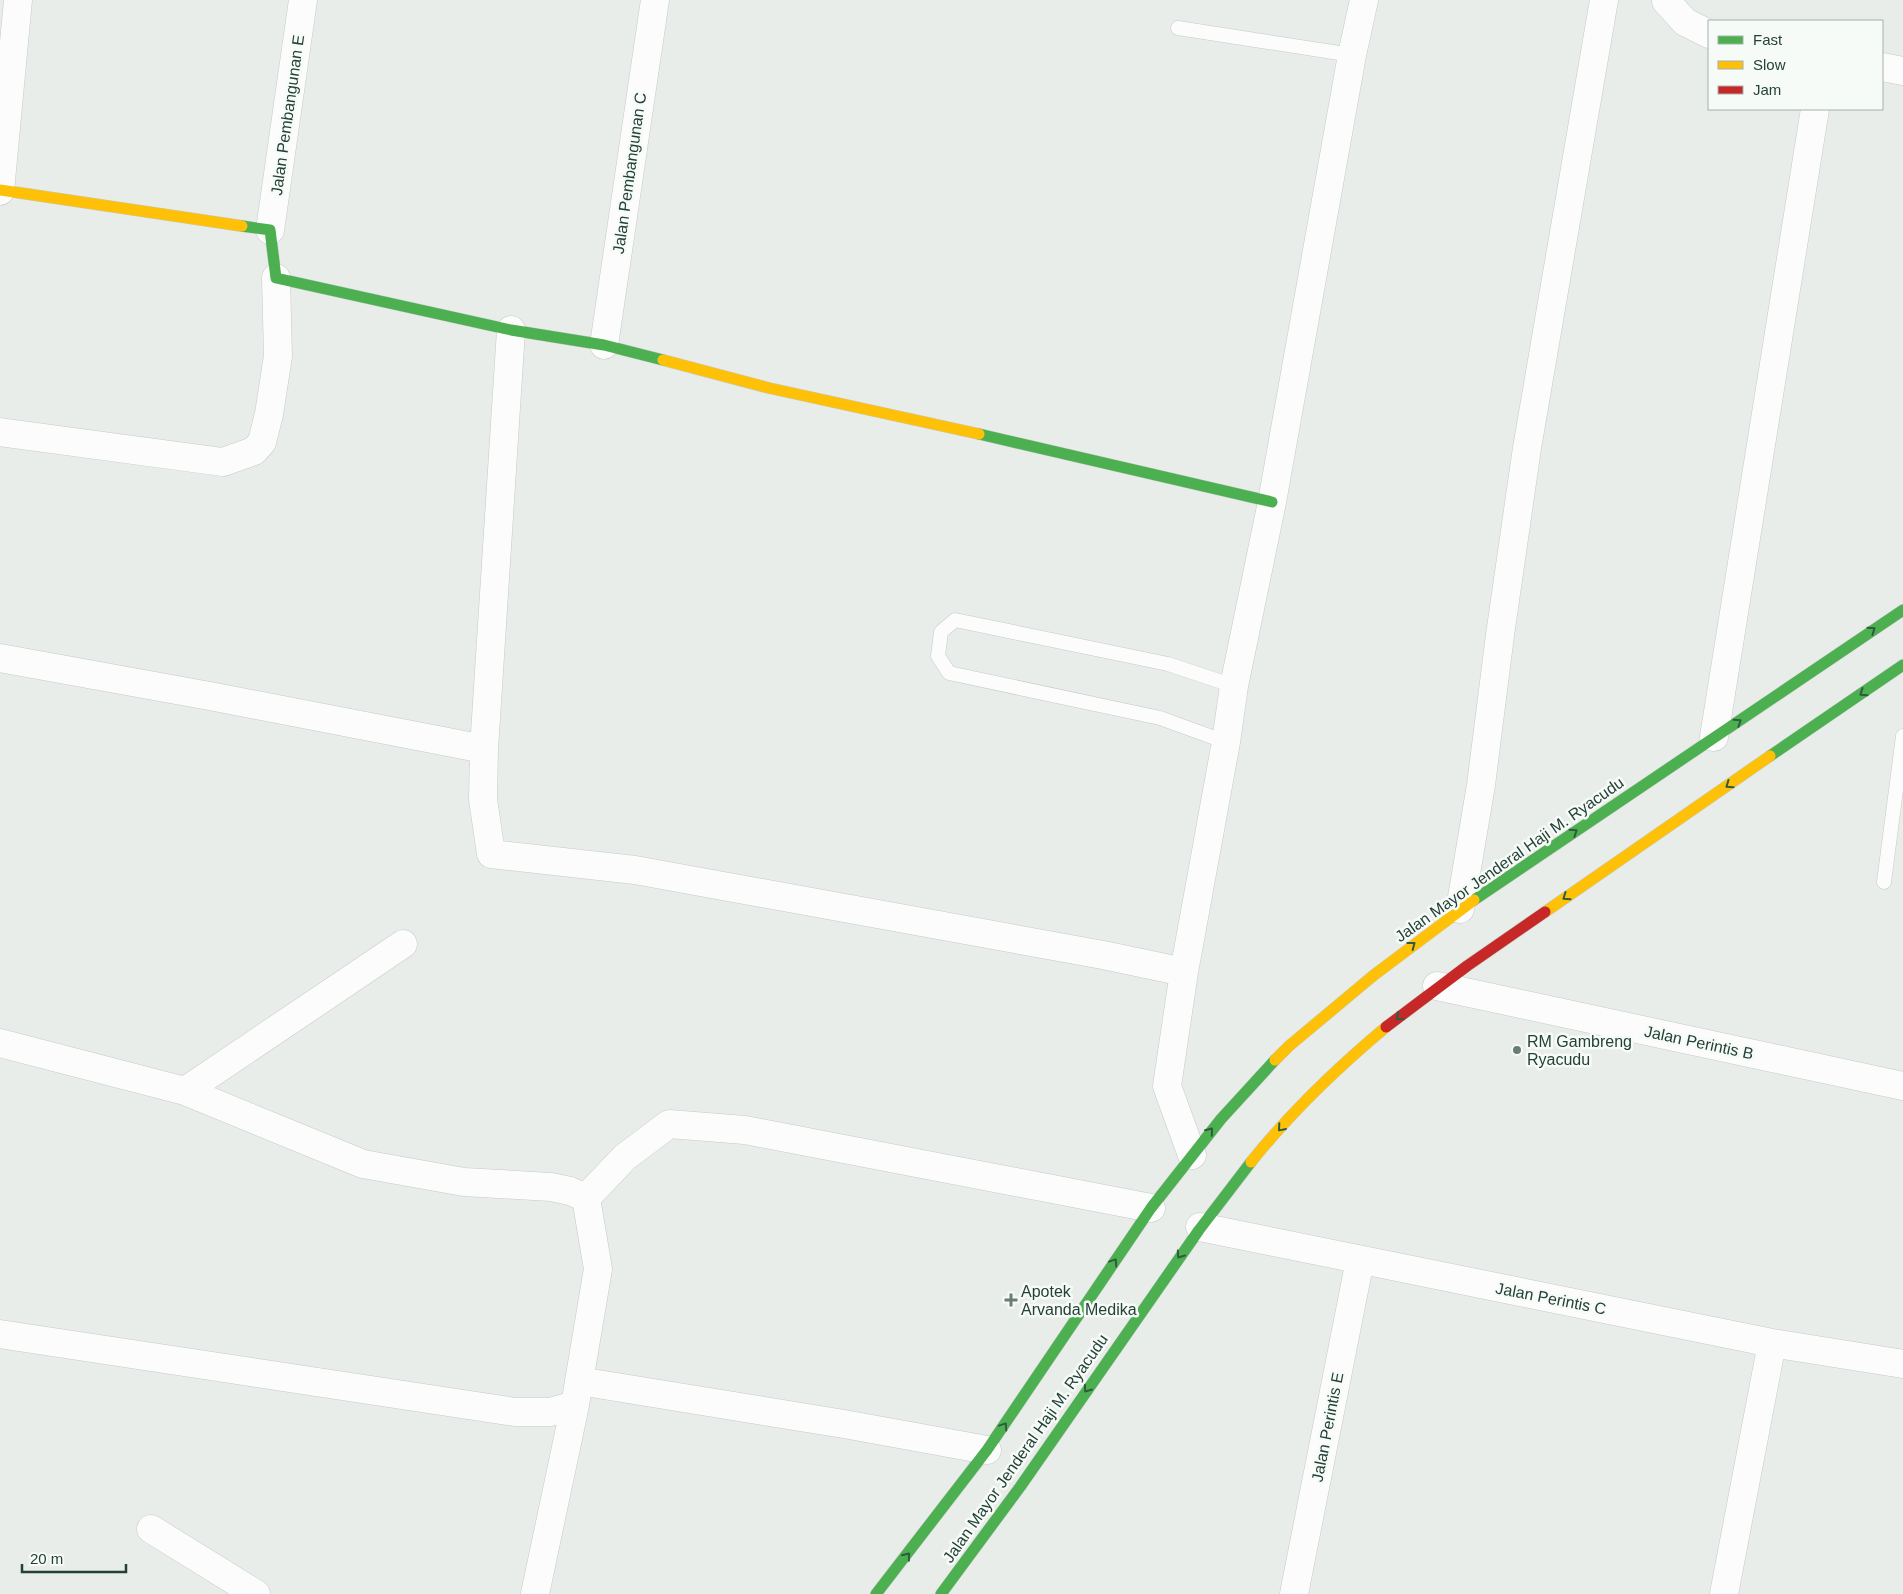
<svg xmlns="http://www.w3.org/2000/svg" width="1903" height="1594" font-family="Helvetica,sans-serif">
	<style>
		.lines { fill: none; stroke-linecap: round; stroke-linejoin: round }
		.lane-casing { stroke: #c5cac7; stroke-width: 15 }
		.street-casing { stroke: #c5cac7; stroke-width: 29 }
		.fast-casing { stroke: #c3cbc7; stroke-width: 12 }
		.slow-casing { stroke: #c3cbc7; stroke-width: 12 }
		.jam-casing { stroke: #c3cbc7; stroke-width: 12 }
		.lane { stroke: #fcfcfc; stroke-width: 14 }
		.street { stroke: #fcfcfc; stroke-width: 28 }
		.fast { stroke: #4caf50; stroke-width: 11 }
		.slow { stroke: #ffc107; stroke-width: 11 }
		.jam { stroke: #c62828; stroke-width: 11 }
		.oneway { stroke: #2e5c3d }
		.poi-dot { fill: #697d76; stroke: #f7fbf8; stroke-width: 2 }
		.labels { text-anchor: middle; stroke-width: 5; stroke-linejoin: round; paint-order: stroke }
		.street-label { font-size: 16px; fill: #244137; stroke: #f7fbf8 }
		.poi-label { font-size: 16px; fill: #244137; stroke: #f7fbf8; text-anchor: start }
	</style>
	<rect width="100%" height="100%" fill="#e8edea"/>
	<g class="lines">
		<g class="lane-casing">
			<path id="lane" d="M1178,28L1352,55
				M1226,742L1160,718L949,673L938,656L941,632L955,620L1168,664L1234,686
				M1884,882L1903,736"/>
		</g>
		<g class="street-casing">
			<path id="street" d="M1666,1L1685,22L1709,34
				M1882,67L1903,71
				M0,191L18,0
				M270,230L303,0
				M511,330L484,749L483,799L491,854L635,870L1103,955L1184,972
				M604,345L655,0
				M0,432L223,462L254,451L262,442L269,414L278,356L276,278
				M0,658L215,697L484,749
				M1714,737L1815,109
				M1460,909L1481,785L1500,635L1527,448L1604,0
				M1437,986L1903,1086
				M0,1043L185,1091L363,1164L464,1182L551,1187L570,1191L586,1198L625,1157L669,1124L745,1130L1151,1208
				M185,1091L403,944
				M1192,1155L1167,1086L1184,972L1226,742L1234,686L1272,502L1352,55L1364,0
				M1200,1227L1772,1343L1903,1364
				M0,1334L515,1412H550L575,1405
				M579,1381L844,1424L987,1450
				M151,1529L256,1594
				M535,1594L575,1405L598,1269L586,1198
				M1294,1594L1360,1260
				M1724,1594L1772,1343"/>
		</g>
		<g class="fast-casing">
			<path id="fast" d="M242,226L270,230L276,278L511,330L604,345L663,360
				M979,434L1272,502
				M1770,756L1903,665
				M1474,900L1903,610
				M876,1594L987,1450L1151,1208L1221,1119L1275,1060
				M941,1594L1020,1487L1199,1230L1251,1162"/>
		</g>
		<g class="slow-casing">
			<path id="slow" d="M0,190L242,226
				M663,360L769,388L979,434
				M1545,912L1770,756
				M1275,1060L1289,1046L1374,975L1474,900
				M1251,1162C1291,1112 1337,1068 1386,1027"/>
		</g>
		<g class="jam-casing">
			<path id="jam" d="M1386,1027L1467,966L1545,912"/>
		</g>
		<use href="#lane" class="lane"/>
		<use href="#street" class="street"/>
		<use href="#fast" class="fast"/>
		<use href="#slow" class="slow"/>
		<use href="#jam" class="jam"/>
	</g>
	<defs><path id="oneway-chevron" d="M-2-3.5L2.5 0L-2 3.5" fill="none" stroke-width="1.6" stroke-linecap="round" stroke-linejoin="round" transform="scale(1.25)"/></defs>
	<g class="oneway">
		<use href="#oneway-chevron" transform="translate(1872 630) rotate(-34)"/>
		<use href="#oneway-chevron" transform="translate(1863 693) rotate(145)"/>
		<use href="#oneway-chevron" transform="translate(1738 722) rotate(-34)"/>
		<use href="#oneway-chevron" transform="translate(1729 785) rotate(145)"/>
		<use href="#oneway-chevron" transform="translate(1574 832) rotate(-34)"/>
		<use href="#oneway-chevron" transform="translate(1566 897) rotate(145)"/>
		<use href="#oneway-chevron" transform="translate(1412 945) rotate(-37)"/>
		<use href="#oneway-chevron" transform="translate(1399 1017) rotate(141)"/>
		<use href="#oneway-chevron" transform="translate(1281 1128) rotate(131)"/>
		<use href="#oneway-chevron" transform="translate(1210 1131) rotate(-51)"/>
		<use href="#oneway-chevron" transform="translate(1180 1255) rotate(125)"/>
		<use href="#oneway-chevron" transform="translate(1114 1262) rotate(-56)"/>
		<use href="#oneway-chevron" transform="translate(1087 1389) rotate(125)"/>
		<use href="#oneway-chevron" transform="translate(1004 1426) rotate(-56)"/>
		<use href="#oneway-chevron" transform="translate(907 1556) rotate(-52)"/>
	</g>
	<g class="poi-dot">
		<circle cx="1517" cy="1050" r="5"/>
		<path d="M1008.5 1292.5h5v5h5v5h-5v5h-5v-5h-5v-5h5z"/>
	</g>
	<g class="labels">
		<g class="street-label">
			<text transform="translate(287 115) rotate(-82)" y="6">Jalan Pembangunan E</text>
			<text transform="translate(629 173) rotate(-82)" y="6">Jalan Pembangunan C</text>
			<text transform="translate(1509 859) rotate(-35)" y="6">Jalan Mayor Jenderal Haji M. Ryacudu</text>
			<text transform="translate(1699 1042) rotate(12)" y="6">Jalan Perintis B</text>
			<text transform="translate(1551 1298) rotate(11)" y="6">Jalan Perintis C</text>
			<text transform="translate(1327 1427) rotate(-79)" y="6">Jalan Perintis E</text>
			<text transform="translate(1025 1448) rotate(-55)" y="6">Jalan Mayor Jenderal Haji M. Ryacudu</text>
		</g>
		<g class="poi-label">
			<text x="1527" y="1047">RM Gambreng<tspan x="1527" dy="18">Ryacudu</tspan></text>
			<text x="1021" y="1297">Apotek<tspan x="1021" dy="18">Arvanda Medika</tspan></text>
		</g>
	</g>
	<rect x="1708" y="20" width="175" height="90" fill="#f7fbf8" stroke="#a3b1ab"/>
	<rect x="1718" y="36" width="25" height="8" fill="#4caf50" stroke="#a3b1ab"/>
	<text x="1753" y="45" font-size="15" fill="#244137">Fast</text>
	<rect x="1718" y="61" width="25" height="8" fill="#ffc107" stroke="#a3b1ab"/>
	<text x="1753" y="70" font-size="15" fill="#244137">Slow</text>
	<rect x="1718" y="86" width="25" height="8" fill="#c62828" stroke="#a3b1ab"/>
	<text x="1753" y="95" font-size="15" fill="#244137">Jam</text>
	<path d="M22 1564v8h104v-8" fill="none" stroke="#244137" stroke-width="2.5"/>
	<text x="30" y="1564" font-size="15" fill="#244137" stroke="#f7fbf8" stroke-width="4" paint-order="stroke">20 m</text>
</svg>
